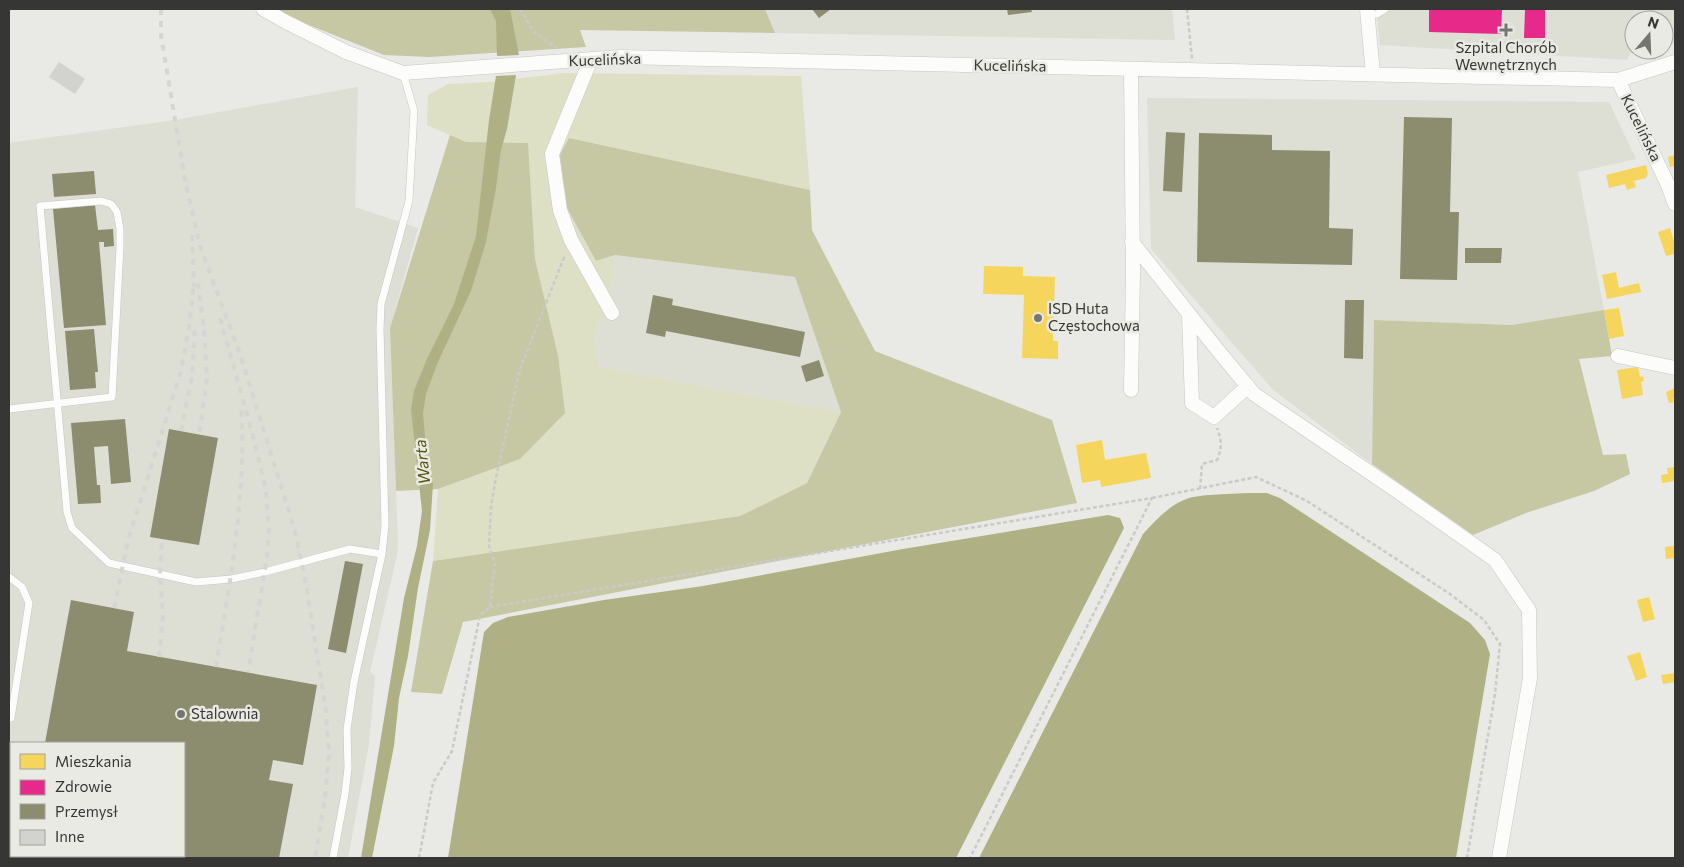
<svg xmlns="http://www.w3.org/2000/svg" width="1684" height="867" font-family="Commissioner,sans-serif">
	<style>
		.built { fill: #ddded4; fill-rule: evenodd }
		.green { fill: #dee0c5 }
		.forest { fill: #c6c8a4 }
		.water { fill: #afb185 }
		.homes { fill: #f6d55c }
		.health { fill: #e7298a }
		.industry { fill: #8c8c6e }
		.building { fill: #d2d2cf }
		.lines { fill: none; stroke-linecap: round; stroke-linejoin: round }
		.service-casing { stroke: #c6c6c4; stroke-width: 8 }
		.minor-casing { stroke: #c6c6c4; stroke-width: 15 }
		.path { stroke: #cacac8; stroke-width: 2.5; stroke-dasharray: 4 2.5; stroke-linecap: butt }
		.service { stroke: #fcfcfb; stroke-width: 7 }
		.minor { stroke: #fcfcfb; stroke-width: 14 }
		.rail { stroke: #d5d5d4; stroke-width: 4; stroke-dasharray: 6 6; stroke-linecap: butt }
		.poi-dot { fill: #757572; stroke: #eaeae4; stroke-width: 2 }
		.labels { text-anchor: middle; stroke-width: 5; stroke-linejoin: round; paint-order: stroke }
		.poi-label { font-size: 15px; fill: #363734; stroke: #eaeae4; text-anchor: start }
		.street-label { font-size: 15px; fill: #363734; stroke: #eaeae4 }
		.water-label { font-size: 16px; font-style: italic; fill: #56570e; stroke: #eaeae4 }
	</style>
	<rect width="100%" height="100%" fill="#e9e9e5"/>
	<path class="built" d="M765,9H1172L1175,40L775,33Z
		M1376,9H1675V44L1664,40V20H1634V45L1627,60L1380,45Z
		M358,87L355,207L418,228L390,328L398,544L397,555L370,672L375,676L369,744L348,858H9V143L175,120ZM11,743H184V856H11Z
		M1147,98L1609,102L1636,159L1578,172L1604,310L1512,325L1374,320L1372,464L1273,390L1151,249Z
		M615,255L795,277L841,412L599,367L595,336L611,290Z"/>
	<path class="green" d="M564,73L801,76L810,190L569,138L567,208L596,261L615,255L611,290L595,336L599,367L841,412L807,483L740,516L433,561L438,489L520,459L558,355L535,259L527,143L466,142L427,125L428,95L448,84L489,82Z"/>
	<path class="forest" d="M276,9H765L775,33L580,30L586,47L429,57L384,55L309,25Z
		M450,135L466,142L528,143L535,259L558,355L565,413L520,459L438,489L396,491L390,328Z
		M569,138L810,190L812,230L875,351L1052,420L1077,503L463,622L442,694L411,692L433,561L740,516L807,483L841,412L795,277L615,255L596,261L567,208L560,155Z
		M1604,310L1612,356L1579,359L1603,455L1626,454L1630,474L1594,491L1526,513L1473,535L1372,464L1374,320L1512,325Z"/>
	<path class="water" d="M490,9H510L519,55L497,56L496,21Z
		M516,75L507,129L501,150L496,188L486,242L471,291L438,362L426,394L423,413L426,448L433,484L430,530L418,588L408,656L399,698L394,746L372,858H361L404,598L417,546L422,511L411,409L414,391L426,361L454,304L476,236L489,120L496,76Z
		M1248,493H1267L1280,498L1470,623L1485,640L1490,654L1456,858H979L1143,534C1156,520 1170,504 1189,498C1203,494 1233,494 1248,493Z
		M1108,515L1120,518L1124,528L956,858H448L484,632L493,623L508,617L604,600L703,586L903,549Z"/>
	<path class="homes" d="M1675,155V166L1670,167L1668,157Z
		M1646,165L1648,174L1646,178L1634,181L1636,187L1627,190L1625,184L1609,188L1606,175Z
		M1670,228L1675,245V254L1666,256L1658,232Z
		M984,266L1023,267V276L1055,277L1053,341H1058V359L1022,358L1024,295L983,294Z
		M1616,272L1619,288L1639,283L1641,292L1607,299L1602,275Z
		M1619,308L1624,336L1609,339L1604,310Z
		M1638,367L1640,377L1643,376L1644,381L1641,382L1643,395L1622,399L1617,370Z
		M1675,388V398L1673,399L1674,402L1669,403L1666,392Z
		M1102,440L1105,460L1146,453L1151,478L1101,487L1100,480L1082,483L1076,445Z
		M1675,467V481L1662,483L1661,475L1668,474L1667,468Z
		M1675,546V558L1666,559L1665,547Z
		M1649,597L1655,619L1643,622L1637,600Z
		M1640,652L1647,677L1636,681L1627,656Z
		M1675,673V682L1663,684L1661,675Z"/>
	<path class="health" d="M1429,9H1502L1501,34L1429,32Z
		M1525,9H1545V38H1524Z"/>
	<path class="industry" d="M812,9H831L819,18Z
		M1007,9H1031L1032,12L1008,15Z
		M1404,117L1452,118L1450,212H1459L1457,280L1400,279Z
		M1166,132L1185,133L1182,192L1163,191Z
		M1199,133L1272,135V150L1330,151L1329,228L1353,229L1352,265L1197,262Z
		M94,171L96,194L54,197L52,174Z
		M95,205L98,230L113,229L114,246L104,247V242H99L106,325L64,328L53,209Z
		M1465,248H1502L1501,263H1465Z
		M653,295L673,299L672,305L805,332L800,357L666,331L665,337L646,333Z
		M1345,300H1364L1363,359L1344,358Z
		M94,329L98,372H95L96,388L70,390L65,331Z
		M819,360L824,376L806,382L801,366Z
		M125,419L131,482L111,484L108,446L94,447L97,485H100L101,503L78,504L71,423Z
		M169,429L218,438L199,545L150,537Z
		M345,561L363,564L346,653L328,649Z
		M71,600L134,612L127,651L317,685L303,765L273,760L269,780L293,784L279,858H9V752H11V856H184V743H45Z"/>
	<path class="building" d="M59,62L85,79L75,94L49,77Z"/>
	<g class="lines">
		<g class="service-casing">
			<path id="service" d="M1368,15L1377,14L1385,9
				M9,409L112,397L120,247V229L117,212L111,204L101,201L40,206L67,512L72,528L109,563L196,582L231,579L265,572L350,549L382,554
				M9,577L22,587L29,603L11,718
				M333,858L345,794L348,768L347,729L354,682L382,554L385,525L380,329L381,304L409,201L414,111L403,73"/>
		</g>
		<g class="minor-casing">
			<path id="minor" d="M263,9L286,22L346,52L403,73L620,57L1618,80L1675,62
				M1367,9L1373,74
				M591,59L552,154L560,210L571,240L612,313
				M1618,80L1668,185L1675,204
				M1132,242L1216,348L1254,394L1397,491L1495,560L1529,610L1530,678L1499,858
				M1189,314L1192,403L1214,417L1248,386
				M1618,356L1675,368
				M1131,390L1133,272L1131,69"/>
		</g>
		<path class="path" d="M520,9L534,32L556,48
			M1187,9L1192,59
			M1200,489L1202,464L1217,460C1222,448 1222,441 1217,428
			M1152,498L1256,477L1307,501L1450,594L1484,620L1500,644L1495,694L1467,858
			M490,607L1152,498L970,858
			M419,858L433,783L452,751L480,615L490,607L495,564L489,546L491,507L496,477L520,369L565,255"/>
		<use href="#service" class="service"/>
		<use href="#minor" class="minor"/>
		<path class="rail" d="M161,9V35L185,180L200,246L241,357L295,531L306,584L326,712L329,755L325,798L315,858
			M192,235L194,287
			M198,283L204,329L207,379L199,435
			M220,318L252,432L266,491L269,528L267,557L248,672
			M181,431L192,377L195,327
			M114,608L128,541L181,371L189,327L194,282
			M159,657L163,615L160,574L162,539
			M216,667C230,582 247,493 241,406"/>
	</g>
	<g class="poi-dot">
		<path d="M1503.5 22.5h5v5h5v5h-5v5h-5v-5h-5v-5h5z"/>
		<circle cx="1038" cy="318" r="5"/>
		<circle cx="181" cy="714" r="5"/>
	</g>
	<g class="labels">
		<g class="poi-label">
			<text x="1506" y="53" text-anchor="middle">Szpital Chorób<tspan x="1506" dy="17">Wewnętrznych</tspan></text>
			<text x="1048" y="314">ISD Huta<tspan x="1048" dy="17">Częstochowa</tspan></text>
			<text x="191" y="719">Stalownia</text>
		</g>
		<g class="street-label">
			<text transform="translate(605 60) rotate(-2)" y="5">Kucelińska</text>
			<text transform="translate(1010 66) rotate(1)" y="5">Kucelińska</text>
			<text transform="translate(1641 128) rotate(64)" y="5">Kucelińska</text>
		</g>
		<g class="water-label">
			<text transform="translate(422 462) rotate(-96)" y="6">Warta</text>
		</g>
	</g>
	<rect width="1684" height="867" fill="none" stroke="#363734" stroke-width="20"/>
	<rect x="10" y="742" width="175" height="115" fill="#eaeae4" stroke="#a2a29e"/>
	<rect x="20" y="754" width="25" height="15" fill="#f6d55c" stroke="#a2a29e"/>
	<text x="55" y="767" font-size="15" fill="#363734">Mieszkania</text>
	<rect x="20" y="780" width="25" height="15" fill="#e7298a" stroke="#a2a29e"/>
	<text x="55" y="792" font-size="15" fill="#363734">Zdrowie</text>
	<rect x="20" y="804" width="25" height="15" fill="#8c8c6e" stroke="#a2a29e"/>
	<text x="55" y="817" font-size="15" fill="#363734">Przemysł</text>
	<rect x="20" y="830" width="25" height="15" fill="#d2d2cf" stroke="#a2a29e"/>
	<text x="55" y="842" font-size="15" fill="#363734">Inne</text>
	<g transform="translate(1649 35) rotate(19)"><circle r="24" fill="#eaeae4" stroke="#a2a29e"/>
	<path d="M0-4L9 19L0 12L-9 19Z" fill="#757572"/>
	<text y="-8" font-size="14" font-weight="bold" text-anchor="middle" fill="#363734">N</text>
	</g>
</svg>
